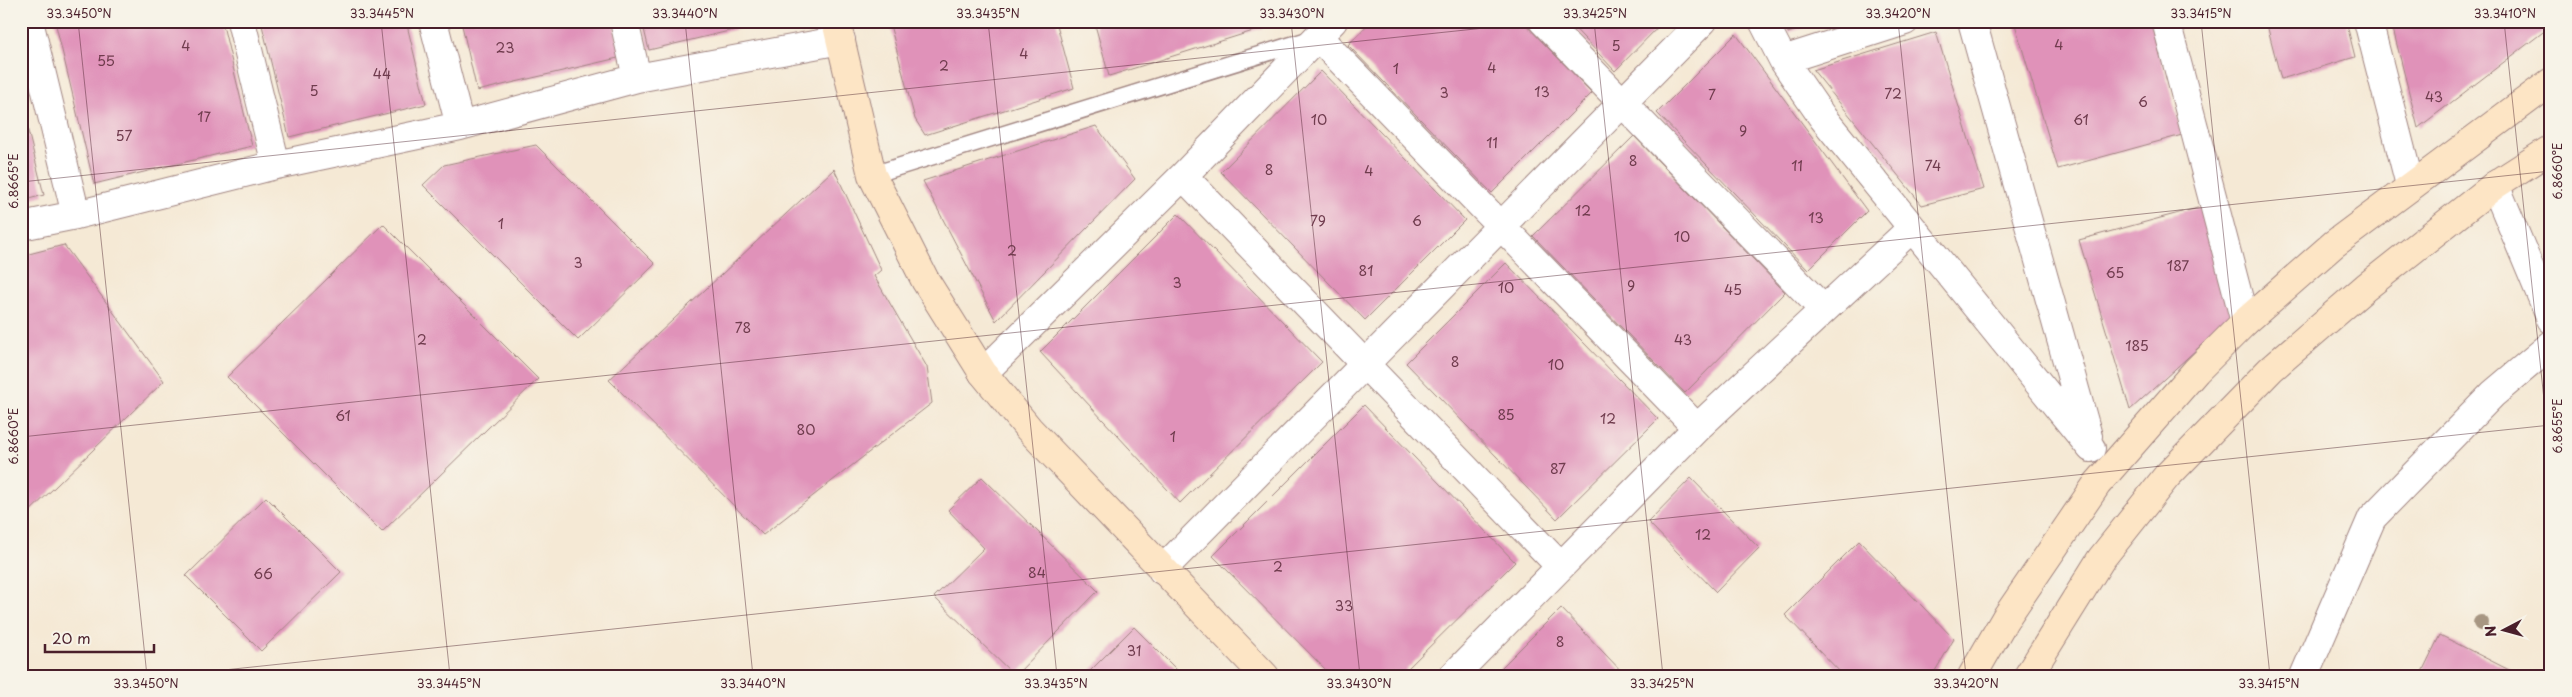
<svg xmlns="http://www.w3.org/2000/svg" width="2572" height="697" font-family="'Playpen Sans',sans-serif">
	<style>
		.building { fill: #e092b9 }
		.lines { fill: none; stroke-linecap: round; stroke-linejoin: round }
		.lane-casing { stroke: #a08480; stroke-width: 19 }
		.street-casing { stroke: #a08480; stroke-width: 30 }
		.secondary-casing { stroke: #a08480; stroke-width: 30 }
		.lane { stroke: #fff; stroke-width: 16 }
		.street { stroke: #fff; stroke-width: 28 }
		.secondary { stroke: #fde5c5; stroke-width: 28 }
		.tree { fill: #a79682 }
		.ticks { fill: none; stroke: #4a1f2b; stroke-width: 1; stroke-opacity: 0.45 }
		.labels { text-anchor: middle; stroke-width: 4; stroke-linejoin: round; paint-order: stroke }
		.number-label { font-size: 14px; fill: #703c4e }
		.neatline { fill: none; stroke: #4a1f2b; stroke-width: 2 }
		.ticks-label { font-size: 12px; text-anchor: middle; fill: #4a1f2b }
	</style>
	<rect width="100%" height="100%" fill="#f7f3e8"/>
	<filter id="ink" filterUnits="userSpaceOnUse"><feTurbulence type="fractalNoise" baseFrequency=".02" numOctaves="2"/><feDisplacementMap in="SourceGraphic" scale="10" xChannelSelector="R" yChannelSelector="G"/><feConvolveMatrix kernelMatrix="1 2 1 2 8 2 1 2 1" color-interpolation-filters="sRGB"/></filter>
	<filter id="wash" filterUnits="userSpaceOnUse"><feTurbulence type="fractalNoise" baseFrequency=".0096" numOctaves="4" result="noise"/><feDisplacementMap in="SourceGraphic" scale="20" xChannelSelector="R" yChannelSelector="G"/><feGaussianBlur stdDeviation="1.12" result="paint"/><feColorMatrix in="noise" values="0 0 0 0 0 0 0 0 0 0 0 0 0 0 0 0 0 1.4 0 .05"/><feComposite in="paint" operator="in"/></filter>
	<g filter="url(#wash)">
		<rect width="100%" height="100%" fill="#f5e9d5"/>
		<g id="blocks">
			<path class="building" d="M55,21H222L252,146L94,184Z
				M261,21H406L426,104L289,137Z
				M461,21H613L622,57L477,91Z
				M642,21H767V22L649,50Z
				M889,21H1056L1074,88L925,135L915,119Z
				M1094,21H1282V22L1109,76Z
				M1371,21H1522L1592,93L1492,193L1348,45Z
				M1568,21H1664L1615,71Z
				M1785,21H1822V22L1788,33Z
				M2014,21H2151L2182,135L2058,169Z
				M2266,21H2346L2355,57L2281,79Z
				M2391,21H2551V26L2418,128Z
				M1936,32L1984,189L1922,205L1813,70Z
				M1736,34L1867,211L1808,270L1657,113Z
				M1321,71L1465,220L1365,320L1221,172Z
				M21,103L44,195L21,201Z
				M1096,126L1135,179L996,321L923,181Z
				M1634,136L1785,292L1685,393L1533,236Z
				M536,145L655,264L578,340L423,185L444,165Z
				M834,169L881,270L874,276L927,367L932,403L763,535L609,380Z
				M2201,207L2232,317L2130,410L2079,240Z
				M1178,214L1322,362L1180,503L1040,352Z
				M383,224L538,379L382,532L227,377Z
				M64,245L164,381L21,520V256Z
				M1506,263L1658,419L1557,519L1406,363Z
				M1364,405L1515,562L1400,676H1332L1213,556Z
				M982,477L1098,591L1015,676L934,597L984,548L948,510Z
				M1691,478L1759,548L1716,592L1648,522Z
				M266,497L341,572L261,651L186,576Z
				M1859,541L1954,639L1932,676H1844L1785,615Z
				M1561,608L1626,676H1493Z
				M1134,627L1183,676H1085Z
				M2440,635L2521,676H2420Z"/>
		</g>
	</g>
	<g filter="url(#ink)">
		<use href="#blocks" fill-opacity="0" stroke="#a08480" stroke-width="1"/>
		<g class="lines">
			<g class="lane-casing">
				<path id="lane" d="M872,175L1311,39"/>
			</g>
			<g class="street-casing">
				<path id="street" d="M29,21L76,215
					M241,21L276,165
					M433,21L460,126
					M624,21L637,78
					M1543,21L1823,309
					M1763,21L1783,60L1823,118L2091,448
					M1972,21L2088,436
					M2166,21L2245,322
					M2368,21L2410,185
					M1318,37L1697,428
					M1783,60L1905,21
					M1183,176L1560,566
					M2495,185L2551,319
					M21,226L76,215L276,165L460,126L637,78L841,40
					M983,373L1183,176L1333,21
					M1162,570L1703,21
					M1453,676L1697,428L1912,228
					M2304,676L2372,518L2493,394L2551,345"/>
			</g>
			<g class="secondary-casing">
				<path id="secondary" d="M836,21L872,175L925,280L983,373L1029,429L1265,676
					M1972,676L2005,619L2097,484L2196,371L2245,322L2334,244L2551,82
					M2028,676L2101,559L2167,476L2271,369L2366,287L2495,185L2551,149"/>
			</g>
			<use href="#lane" class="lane"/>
			<use href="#street" class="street"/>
			<use href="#secondary" class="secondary"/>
		</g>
		<circle class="tree" cx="2481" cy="623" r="8"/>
	</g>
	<path class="ticks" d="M78,21L147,676M381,21L450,676M685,21L753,676M988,21L1057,676M1291,21L1360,676M1594,21L1663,676M1898,21L1966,676M2201,21L2270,676M2504,21L2551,466M21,182L1551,21M21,437L2551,171M167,676L2551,425"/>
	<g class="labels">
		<g class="number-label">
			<text x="2059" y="50">4</text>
			<text x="186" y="51">4</text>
			<text x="1616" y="51">5</text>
			<text x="505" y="53">23</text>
			<text x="1024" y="59">4</text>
			<text x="106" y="66">55</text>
			<text x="944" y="71">2</text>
			<text x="1492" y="73">4</text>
			<text x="1396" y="74">1</text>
			<text x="382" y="79">44</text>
			<text x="314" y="96">5</text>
			<text x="1542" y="97">13</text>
			<text x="1444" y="98">3</text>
			<text x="1893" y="99">72</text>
			<text x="1712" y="100">7</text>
			<text x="2434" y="102">43</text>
			<text x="2143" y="107">6</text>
			<text x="204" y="122">17</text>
			<text x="1319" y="125">10</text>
			<text x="2081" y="125">61</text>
			<text x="1743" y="136">9</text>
			<text x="124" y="141">57</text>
			<text x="1492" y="148">11</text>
			<text x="1633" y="166">8</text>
			<text x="1797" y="171">11</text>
			<text x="1933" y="171">74</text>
			<text x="1269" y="175">8</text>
			<text x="1369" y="176">4</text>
			<text x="1583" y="216">12</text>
			<text x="1816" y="223">13</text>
			<text x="1318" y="226">79</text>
			<text x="1417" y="226">6</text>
			<text x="501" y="229">1</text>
			<text x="1682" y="242">10</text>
			<text x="1012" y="256">2</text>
			<text x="578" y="268">3</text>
			<text x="2178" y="271">187</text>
			<text x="1366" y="276">81</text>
			<text x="2115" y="278">65</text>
			<text x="1177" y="288">3</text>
			<text x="1631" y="291">9</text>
			<text x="1506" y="293">10</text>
			<text x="1733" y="295">45</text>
			<text x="743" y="333">78</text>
			<text x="422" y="345">2</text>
			<text x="1683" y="345">43</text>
			<text x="2137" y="351">185</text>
			<text x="1455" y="367">8</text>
			<text x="1556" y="370">10</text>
			<text x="1506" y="420">85</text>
			<text x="343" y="421">61</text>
			<text x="1608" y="424">12</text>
			<text x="806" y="435">80</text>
			<text x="1173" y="442">1</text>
			<text x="1558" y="474">87</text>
			<text x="1703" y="540">12</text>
			<text x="1278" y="572">2</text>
			<text x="1037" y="578">84</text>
			<text x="263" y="579">66</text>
			<text x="1344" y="611">33</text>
			<text x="1560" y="647">8</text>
			<text x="1134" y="656">31</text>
		</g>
	</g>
	<rect width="2572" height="697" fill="none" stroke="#f7f3e8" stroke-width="55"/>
	<g transform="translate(2504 630) rotate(264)" stroke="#f7f3e8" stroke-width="4" paint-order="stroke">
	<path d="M0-4L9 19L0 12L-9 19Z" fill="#4a1f2b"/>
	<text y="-8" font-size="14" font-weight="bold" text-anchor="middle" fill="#4a1f2b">N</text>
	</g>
	<path d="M45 644v8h109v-8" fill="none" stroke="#4a1f2b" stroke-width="2.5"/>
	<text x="52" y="644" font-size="15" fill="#4a1f2b" stroke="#f7f3e8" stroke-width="4" paint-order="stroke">20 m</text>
	<rect x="28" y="28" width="2516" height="642" class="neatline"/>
	<g class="ticks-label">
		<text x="79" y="18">33.3450°N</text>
		<text x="382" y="18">33.3445°N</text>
		<text x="685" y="18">33.3440°N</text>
		<text x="988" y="18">33.3435°N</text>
		<text x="1292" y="18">33.3430°N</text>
		<text x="1595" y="18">33.3425°N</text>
		<text x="1898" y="18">33.3420°N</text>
		<text x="2201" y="18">33.3415°N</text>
		<text x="2505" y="18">33.3410°N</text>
		<text transform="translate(2558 171) rotate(-90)" y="4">6.8660°E</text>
		<text transform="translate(14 181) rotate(-90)" y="4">6.8665°E</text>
		<text transform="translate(2558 426) rotate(-90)" y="4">6.8655°E</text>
		<text transform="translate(14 436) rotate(-90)" y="4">6.8660°E</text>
		<text x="146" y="688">33.3450°N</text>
		<text x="449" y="688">33.3445°N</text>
		<text x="753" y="688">33.3440°N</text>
		<text x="1056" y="688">33.3435°N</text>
		<text x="1359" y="688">33.3430°N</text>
		<text x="1662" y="688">33.3425°N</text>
		<text x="1966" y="688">33.3420°N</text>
		<text x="2269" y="688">33.3415°N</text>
	</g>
</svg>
